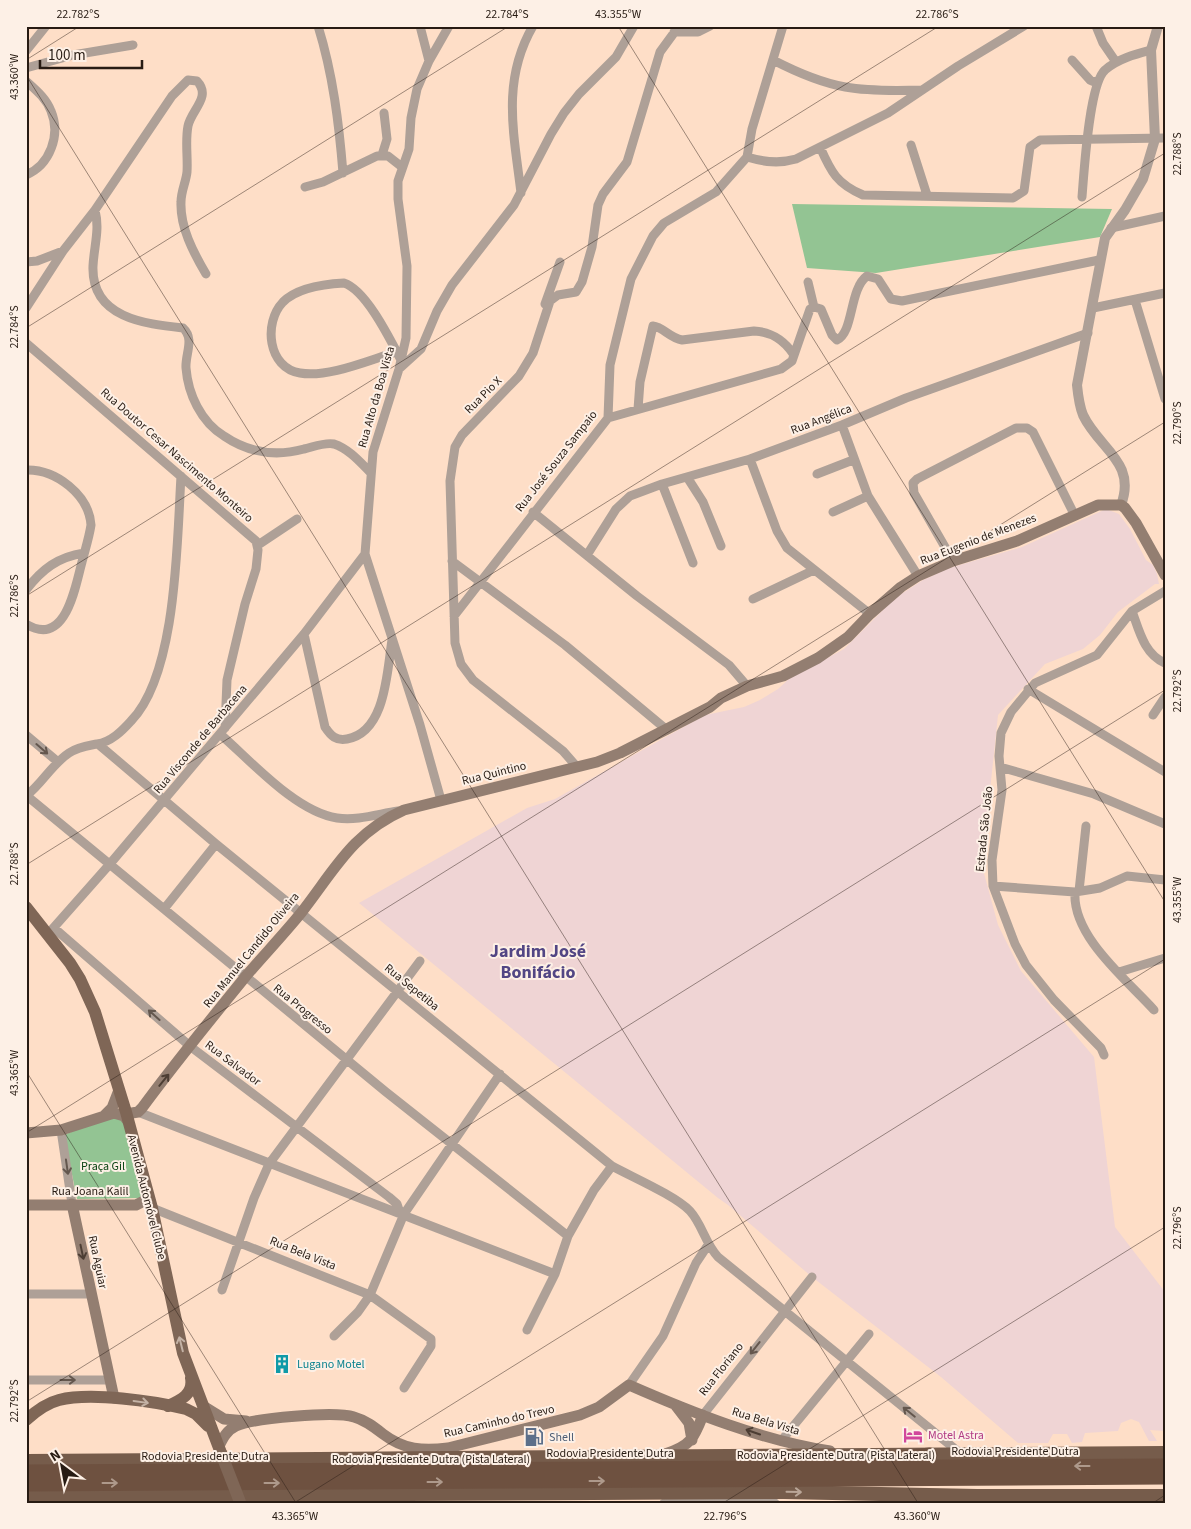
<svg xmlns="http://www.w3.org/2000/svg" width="1191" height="1529" font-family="'Source Sans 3',sans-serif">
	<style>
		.industrial { fill: #efd4d4 }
		.green { fill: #93c493 }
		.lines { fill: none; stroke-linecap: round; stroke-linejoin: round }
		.minor { stroke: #aea097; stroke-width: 9 }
		.tertiary { stroke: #aea097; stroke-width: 10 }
		.secondary { stroke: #937e71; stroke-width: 11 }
		.primary { stroke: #7f6656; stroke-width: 12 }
		.trunk { stroke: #765c4b; stroke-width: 14 }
		.motorway { stroke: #6e5140; stroke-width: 15 }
		.primary-bridge { stroke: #7f6656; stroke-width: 12 }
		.oneway { stroke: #64574e }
		.oneway2 { stroke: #4d3e34 }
		.oneway3 { stroke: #c4b2a5 }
		.oneway4 { stroke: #ae998b }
		.oneway5 { stroke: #baa698 }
		.ticks { fill: none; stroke: #271b13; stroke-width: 1; stroke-opacity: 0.45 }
		.labels { text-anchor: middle; stroke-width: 4; stroke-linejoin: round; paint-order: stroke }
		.street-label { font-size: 12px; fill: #271b13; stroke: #fdf0e6 }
		.park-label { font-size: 12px; fill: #0a4212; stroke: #fdf0e6 }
		.culture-label { font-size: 12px; fill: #0d838f; stroke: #fdf0e6; text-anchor: start }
		.hotel-label { font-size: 12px; fill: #b23c85; stroke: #fdf0e6; text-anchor: start }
		.service-label { font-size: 12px; fill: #4e5e75; stroke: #fdf0e6; text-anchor: start }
		.district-label { font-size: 18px; font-weight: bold; fill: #524684; stroke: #fdf0e6 }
		.neatline { fill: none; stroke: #271b13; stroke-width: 2 }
		.ticks-label { font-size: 12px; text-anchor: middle; fill: #271b13 }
	</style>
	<rect width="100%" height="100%" fill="#fedec7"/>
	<path class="industrial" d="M1106,509L1119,514L1130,529L1146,560L1153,565L1157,574L1159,584H1155L1118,612L1100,635L1083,649L1045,664L998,715L982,866L998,925L1021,971L1094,1057L1115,1227L1165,1292V1431L1150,1430L1157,1441H1149L1139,1422L1131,1419L1121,1423L1118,1431L1085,1433L1082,1442L1072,1443L1067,1434H1053L1048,1443H1018L941,1377L812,1277L728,1205L718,1198L359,903L527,808L555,799L705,715L744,707L760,700L778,689L790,678L844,649L895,598L923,580L949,568L1022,547Z"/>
	<path class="green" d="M792,204L1112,209L1100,237L876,273L807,268Z
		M121,1111L144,1198L77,1199L64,1135Z"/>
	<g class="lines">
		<path class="minor" d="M318,26C333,74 339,124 343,173
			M420,26L429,61
			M1096,26L1103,43L1116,62
			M674,32H698L710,26
			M26,51L46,26
			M773,60C831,90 858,92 922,90
			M1072,60L1090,80L1097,83
			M26,68L73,55L133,45
			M26,81C36,90 46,98 51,111C61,135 50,165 26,175
			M911,145L927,195
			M820,147C831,172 837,184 863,195L1013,198L1024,191L1030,147L1040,140L1165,138
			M382,155L387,139L384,113
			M747,157C764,162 779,164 796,159L888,113L958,66L1024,26
			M305,187L323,182L377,156H388L402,167
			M521,193C514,134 501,81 533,26
			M1082,197C1084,173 1089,84 1105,70C1117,59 1136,54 1151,50
			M95,210C100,230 94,246 93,266C91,318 145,324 183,328C195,339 185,354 186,368C188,394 201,422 224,436C249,453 275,457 304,449C313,447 325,442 334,444C349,449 360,462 370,472
			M1111,228L1165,216
			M26,262L37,261L63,251
			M808,282L814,307L821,309L832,335L837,340C854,332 849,289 867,276L878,279L891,299L902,301L1099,260
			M1135,300L1165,399
			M545,304L560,262
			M26,308L63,251L95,210L172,96L188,80L197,81C212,97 191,110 188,126C185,141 188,157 187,172C186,182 181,191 181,202C180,227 193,252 206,274
			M1093,308L1165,293
			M26,343L256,541L258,550L256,569L245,604L227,680L225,728
			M396,352C369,360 328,378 300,373C268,368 263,323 283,302C297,288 325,284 344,283C366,290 390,339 401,360
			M399,369L421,349L437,311L452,285L514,205L551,134L564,113L579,94L616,57L634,26
			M638,409L640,382L653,326C663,327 670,338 682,340L754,331C772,332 784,340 794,355
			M608,418L781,369L792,361L810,309L814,307
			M842,425L868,496L918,576
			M750,459L777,531L787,548L870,614
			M26,470C56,469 89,495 91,525C89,538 85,550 82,562C75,587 66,648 26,624
			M817,474L853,460
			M687,477L703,502L721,546
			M662,484L693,563
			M533,512L637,596L729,665L747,686
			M833,512L868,496
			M258,545L297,519
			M587,555L616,509L630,496L662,484L750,459L842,425L906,398L1088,333
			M452,561L565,645L667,730
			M953,561L914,493L913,483L917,479L1016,428H1027L1033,432L1074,514
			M26,590C42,569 58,557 84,553
			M753,599L814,570
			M1132,611C1139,630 1144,654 1165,663
			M454,616L608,418L610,365L631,279L653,236L664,223L716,192L747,157L752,129L783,26
			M304,634L325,727C331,736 336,741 347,739C386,732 387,671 392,640
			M1028,689L1165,772
			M1153,715L1165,697
			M220,734C251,761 296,812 337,818C357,821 378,814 398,811
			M26,735L58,762
			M98,744L216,844L612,1166C632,1177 676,1196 690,1211C702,1224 705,1243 718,1257L960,1453
			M577,767L563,751L473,680L461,664L455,643L450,481L455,447L462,435L519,376L533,353L550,301L558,295L576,292L582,282L592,247L598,205L603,194L627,162L660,52L679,26
			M1000,767L1094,794L1165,824
			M26,796C42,784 52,764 69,753C78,747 87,746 97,744C111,742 122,731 131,721C177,674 177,541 181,476
			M27,796L386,1092L568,1236
			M441,800L420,725L365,554L373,452L399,369L406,338L407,266L398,199V181L409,149L411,118L417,89L429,61L449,26
			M993,886L1075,892L1100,888L1127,876L1165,880
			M1079,891L1086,826
			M1075,892C1072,936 1126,979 1154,1010
			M164,909L216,844
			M54,928L191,1047L389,1197L397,1204L400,1213
			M48,934L109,865L304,634L365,554
			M1119,972L1165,958
			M1104,1055L1101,1048L1054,1000L1026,965L1015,944L993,886L992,860L1002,790L999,756L1001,733L1011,712L1035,683L1097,655L1132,611L1165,591
			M138,1112L555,1274
			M61,1130L72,1204
			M152,1208L370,1295L431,1339V1346L404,1388
			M222,1290L254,1198L269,1164L420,961
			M26,1294H91
			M527,1330L555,1274L568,1236L594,1190L612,1166
			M334,1336L358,1312L370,1295L404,1214L500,1074
			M26,1380H109
			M629,1385L663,1336L696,1263L708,1245
			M703,1415L812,1277
			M781,1441L869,1334
			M664,1503L711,1500L775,1503"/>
		<path class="tertiary" d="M1121,505C1137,462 1099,449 1083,415C1079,405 1078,395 1077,385L1105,238L1125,210L1143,179L1155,139L1151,50L1158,26"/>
		<path class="secondary" d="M126,1114L138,1112L142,1108C175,1063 211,1019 246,976C264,955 283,935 301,913C334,871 352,833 404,810L597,762L620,753L710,707L721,698L747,686L783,676L818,658L848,637L870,614L901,587L918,576L953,561L1017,541L1098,505H1121L1125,508L1136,523L1165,575
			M105,1115L112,1108L119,1090
			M26,1133L61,1130L114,1113L124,1116L128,1121
			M72,1204L114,1398
			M26,1205H136L144,1201L148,1194
			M203,1406L224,1419L246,1421
			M676,1406L689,1423L692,1440
			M219,1446C223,1438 227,1430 236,1426C254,1418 335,1411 354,1417C365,1420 374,1427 383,1434C404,1450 423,1451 448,1448L580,1415L599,1407L629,1385C693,1413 761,1440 830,1451
			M665,1454C691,1446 694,1438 703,1415"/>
		<path class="primary" d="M26,907L70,963L80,979L95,1012L126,1112L152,1208L183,1353L221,1453
			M168,1406C181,1400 194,1394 191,1378
			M26,1420C36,1411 47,1403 59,1400C91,1392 153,1401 186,1409L196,1414L208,1426"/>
		<path class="trunk" d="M26,1461L1165,1453
			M26,1496L784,1492L977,1496H1165"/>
		<path class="motorway" d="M901,1458L930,1455
			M26,1472L1165,1466
			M26,1484L1165,1477"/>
		<path class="primary-bridge" d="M221,1453L240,1502"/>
	</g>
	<defs><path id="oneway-shaft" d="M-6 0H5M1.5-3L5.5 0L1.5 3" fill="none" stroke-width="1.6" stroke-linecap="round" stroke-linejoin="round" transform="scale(1.25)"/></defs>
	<g class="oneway">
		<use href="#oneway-shaft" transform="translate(42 749) rotate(41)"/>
		<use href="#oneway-shaft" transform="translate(154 1015) rotate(-138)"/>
		<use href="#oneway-shaft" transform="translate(67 1167) rotate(82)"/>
		<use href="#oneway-shaft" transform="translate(755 1348) rotate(128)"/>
		<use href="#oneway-shaft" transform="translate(68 1380)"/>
		<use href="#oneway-shaft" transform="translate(909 1412) rotate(-141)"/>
	</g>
	<g class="oneway2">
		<use href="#oneway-shaft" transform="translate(164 1080) rotate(-51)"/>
		<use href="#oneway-shaft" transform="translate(82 1252) rotate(78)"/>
		<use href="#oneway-shaft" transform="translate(753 1432) rotate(-161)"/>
	</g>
	<g class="oneway3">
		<use href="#oneway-shaft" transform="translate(181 1344) rotate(-104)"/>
		<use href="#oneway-shaft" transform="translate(141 1402) rotate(8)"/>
	</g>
	<g class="oneway4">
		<use href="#oneway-shaft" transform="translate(1082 1466) rotate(180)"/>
		<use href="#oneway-shaft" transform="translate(597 1481)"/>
		<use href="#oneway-shaft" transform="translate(435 1482)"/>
		<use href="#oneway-shaft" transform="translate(110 1483)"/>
		<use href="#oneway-shaft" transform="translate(272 1483)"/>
	</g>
	<use class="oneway5" href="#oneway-shaft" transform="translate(794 1492) rotate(1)"/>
	<path class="ticks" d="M618,26L1165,902M26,60L80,26M26,75L918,1503M26,328L509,26M26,596L939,26M26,865L1165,153M26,1071L296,1503M26,1133L1165,422M26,1402L1165,690M294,1503L1165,959M723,1503L1165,1227M1153,1503L1165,1495"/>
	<defs>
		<g id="building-bare" transform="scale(1.5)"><path d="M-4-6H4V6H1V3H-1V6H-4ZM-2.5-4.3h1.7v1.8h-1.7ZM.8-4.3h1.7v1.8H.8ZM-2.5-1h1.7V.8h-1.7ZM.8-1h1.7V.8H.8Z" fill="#0f9aa8" stroke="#fdf0e6" stroke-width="2.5" paint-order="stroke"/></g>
		<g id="hotel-bare" transform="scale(1.5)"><path d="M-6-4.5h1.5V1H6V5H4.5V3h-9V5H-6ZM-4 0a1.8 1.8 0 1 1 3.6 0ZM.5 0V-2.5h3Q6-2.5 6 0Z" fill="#d1479c" stroke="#fdf0e6" stroke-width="2.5" paint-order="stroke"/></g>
		<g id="fuel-bare" transform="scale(1.5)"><path d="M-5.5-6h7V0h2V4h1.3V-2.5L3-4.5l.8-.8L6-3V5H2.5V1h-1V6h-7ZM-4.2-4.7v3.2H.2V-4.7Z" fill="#5c6f8a" stroke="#fdf0e6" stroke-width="2.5" paint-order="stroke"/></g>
	</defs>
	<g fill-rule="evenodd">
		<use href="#building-bare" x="282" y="1364"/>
		<use href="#hotel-bare" x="913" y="1435"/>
		<use href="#fuel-bare" x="534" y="1437"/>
	</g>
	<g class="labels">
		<g class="street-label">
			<text transform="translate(483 395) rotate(-45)" y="4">Rua Pio X</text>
			<text transform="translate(376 397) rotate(-74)" y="4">Rua Alto da Boa Vista</text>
			<text transform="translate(821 419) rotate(-21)" y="4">Rua Angélica</text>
			<text transform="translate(177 455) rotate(41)" y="4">Rua Doutor Cesar Nascimento Monteiro</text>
			<text transform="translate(556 461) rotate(-52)" y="4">Rua José Souza Sampaio</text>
			<text transform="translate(978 539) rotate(-21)" y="4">Rua Eugenio de Menezes</text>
			<text transform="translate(200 739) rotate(-50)" y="4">Rua Visconde de Barbacena</text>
			<text transform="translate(494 773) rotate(-14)" y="4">Rua Quintino</text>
			<text transform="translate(984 829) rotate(-84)" y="4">Estrada São João</text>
			<text transform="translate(251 950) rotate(-51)" y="4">Rua Manuel Candido Oliveira</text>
			<text transform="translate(412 987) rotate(39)" y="4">Rua Sepetiba</text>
			<text transform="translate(303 1009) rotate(39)" y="4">Rua Progresso</text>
			<text transform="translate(233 1063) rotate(37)" y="4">Rua Salvador</text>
			<text x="90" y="1195">Rua Joana Kalil</text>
			<text transform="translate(147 1197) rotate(76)" y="4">Avenida Automóvel Clube</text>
			<text transform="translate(303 1253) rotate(22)" y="4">Rua Bela Vista</text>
			<text transform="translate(98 1262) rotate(78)" y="4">Rua Aguiar</text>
			<text transform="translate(721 1369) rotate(-52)" y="4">Rua Floriano</text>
			<text transform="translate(499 1421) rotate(-13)" y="4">Rua Caminho do Trevo</text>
			<text transform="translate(766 1421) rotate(17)" y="4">Rua Bela Vista</text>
			<text x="1015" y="1455">Rodovia Presidente Dutra</text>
			<text x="610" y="1457">Rodovia Presidente Dutra</text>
			<text x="836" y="1459">Rodovia Presidente Dutra (Pista Lateral)</text>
			<text x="205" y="1460">Rodovia Presidente Dutra</text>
			<text x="431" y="1463">Rodovia Presidente Dutra (Pista Lateral)</text>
		</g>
		<g class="park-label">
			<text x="103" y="1170">Praça Gil</text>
		</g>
		<g class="culture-label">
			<text x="297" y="1368">Lugano Motel</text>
		</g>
		<g class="hotel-label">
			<text x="928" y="1439">Motel Astra</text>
		</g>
		<g class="service-label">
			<text x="549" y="1441">Shell</text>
		</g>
		<g class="district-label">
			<text x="538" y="957">Jardim José<tspan x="538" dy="21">Bonifácio</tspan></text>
		</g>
	</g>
	<rect width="1191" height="1529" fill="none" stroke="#fdf0e6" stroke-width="55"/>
	<g transform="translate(62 1466) rotate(328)" stroke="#fdf0e6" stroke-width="4" paint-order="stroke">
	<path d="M0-4L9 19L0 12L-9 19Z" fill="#271b13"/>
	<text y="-8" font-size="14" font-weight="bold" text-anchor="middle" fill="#271b13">N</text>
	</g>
	<path d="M40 60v8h102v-8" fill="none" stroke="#271b13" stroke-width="2.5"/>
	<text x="48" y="60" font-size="15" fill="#271b13" stroke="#fdf0e6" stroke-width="4" paint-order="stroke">100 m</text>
	<rect x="28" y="28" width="1136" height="1474" class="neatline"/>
	<g class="ticks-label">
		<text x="78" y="18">22.782°S</text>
		<text x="507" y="18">22.784°S</text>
		<text x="618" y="18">43.355°W</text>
		<text x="937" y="18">22.786°S</text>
		<text transform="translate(14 77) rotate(-90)" y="4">43.360°W</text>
		<text transform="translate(1177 154) rotate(-90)" y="4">22.788°S</text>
		<text transform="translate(14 327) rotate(-90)" y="4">22.784°S</text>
		<text transform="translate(1177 423) rotate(-90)" y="4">22.790°S</text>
		<text transform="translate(14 596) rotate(-90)" y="4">22.786°S</text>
		<text transform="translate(1177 691) rotate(-90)" y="4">22.792°S</text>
		<text transform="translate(14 864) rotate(-90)" y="4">22.788°S</text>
		<text transform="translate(1177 900) rotate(-90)" y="4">43.355°W</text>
		<text transform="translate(14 1073) rotate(-90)" y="4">43.365°W</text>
		<text transform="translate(1177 1228) rotate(-90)" y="4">22.796°S</text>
		<text transform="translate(14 1401) rotate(-90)" y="4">22.792°S</text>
		<text x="295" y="1520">43.365°W</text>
		<text x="725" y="1520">22.796°S</text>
		<text x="917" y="1520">43.360°W</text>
	</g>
</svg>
